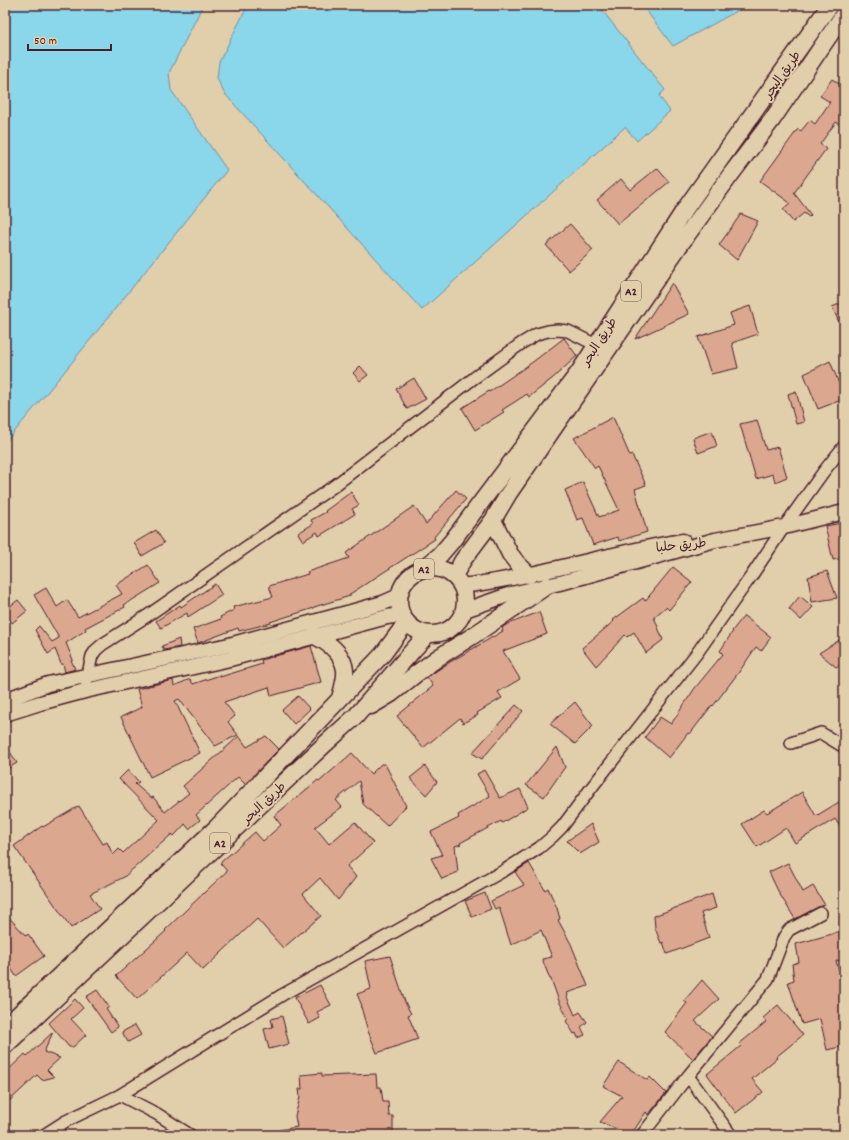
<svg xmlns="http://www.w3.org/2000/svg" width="849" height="1140" font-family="Dekko,'Playpen Sans Arabic',sans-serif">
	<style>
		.water { fill: #8ad6ea; stroke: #708d9e }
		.building { fill: #dba88f; stroke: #4a1f2b }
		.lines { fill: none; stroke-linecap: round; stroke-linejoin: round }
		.minor-casing { stroke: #4a1f2b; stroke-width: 14 }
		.major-casing { stroke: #4a1f2b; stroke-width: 17 }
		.highway-casing { stroke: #4a1f2b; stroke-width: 19 }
		.minor { stroke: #e1cfac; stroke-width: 11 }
		.major { stroke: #e1cfac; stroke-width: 14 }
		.highway { stroke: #e1cfac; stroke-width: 16 }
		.labels { text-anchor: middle; stroke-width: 4; stroke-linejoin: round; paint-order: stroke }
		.shield { fill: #e1cfac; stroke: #775452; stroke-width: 1 }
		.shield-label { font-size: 12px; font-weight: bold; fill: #4a1f2b }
		.street-label { font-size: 13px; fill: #4a1f2b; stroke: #e1cfac }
	</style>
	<rect width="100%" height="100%" fill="#e1cfac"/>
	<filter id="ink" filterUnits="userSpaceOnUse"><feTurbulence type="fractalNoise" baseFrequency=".025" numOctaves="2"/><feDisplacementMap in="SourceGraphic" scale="8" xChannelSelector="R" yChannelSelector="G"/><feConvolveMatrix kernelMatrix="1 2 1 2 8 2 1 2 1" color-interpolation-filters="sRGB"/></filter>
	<g filter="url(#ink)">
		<path class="water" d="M5,5H203L169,73L171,90L227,170L69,366L5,443Z
			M248,5H598L665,90L659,96L670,111L637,141L625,127L422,310L224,93L217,78L219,62Z
			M642,5H748L673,46Z"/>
		<path class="building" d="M832,79L844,87V128L836,122L820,144L826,149L794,193L811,215L809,217L804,213L793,222L783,209L790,203L760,181L798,129L801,131L810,120L815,124L830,102L820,96Z
			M657,168L669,182L618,224L597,200L621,179L630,190Z
			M741,214L758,221L737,260L719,245Z
			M570,224L593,250L569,271L546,245Z
			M672,283L689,314L635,339Z
			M844,302V333L832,307Z
			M750,306L758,334L732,343L738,368L711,374L698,337L734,325L730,313Z
			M564,338L577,356L553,378L529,397L527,394L502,410L504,412L475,430L462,408L489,391V392L514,375L534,361Z
			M830,361L844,396V399L818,409L804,374Z
			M360,366L368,375L360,381L353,373Z
			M414,378L426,399L407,409L396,389Z
			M796,391L804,422L796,424L788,394Z
			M613,417L630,456L632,455L646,485L635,489L647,532L619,541L618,537L593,545L583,518L577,520L565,490L583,482L599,517L619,510L598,466L595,468L574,438Z
			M757,420L766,450L778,447L787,477L775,482L773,474L756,479L740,424Z
			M712,431L717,446L698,453L693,438Z
			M456,490L466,499L434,537L435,539L350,594V596L314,607V608L270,622L271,623L239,631L238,628L198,643L193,629L221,619L220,617L234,610L233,607L273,597L269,586L308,574L307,572L349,558L346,553L414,506L426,524Z
			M351,492L359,505L352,509L355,514L319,536L317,532L303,541L298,533L313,524L311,520L326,512L325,511Z
			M842,523L844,534V558L833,560L825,526Z
			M156,530L164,543L142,556L134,543Z
			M148,565L160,583L124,605L125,607L85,628L86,630L66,643L73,660H71L75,669L65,672L63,664H61L55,649L48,654L35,630L39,626L52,642L59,638L34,595L46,588L57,607L67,600L78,617L122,594L116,585Z
			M673,567L692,582L669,610L666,607L654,617L663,640L646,653L634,632L627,637L625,635L596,666L582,648L614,621L613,620L643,598L645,601Z
			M827,571L837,598L812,602L808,577Z
			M215,584L222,595L188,617L187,613L161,628L156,621L180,605L181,607Z
			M800,596L813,607L801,620L789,609Z
			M18,600L27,611L12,623L5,614V610Z
			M539,612L547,634L503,651L520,679L498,692L502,698L477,713L478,715L463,723L460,718L423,748L397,716L433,686L427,677L450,662L503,631L502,628L506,625Z
			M744,616L771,637L761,651L756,647L739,672L713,706L712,705L690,734L688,733L669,758L645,737L660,717L671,724L695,688L723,654L720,651L733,631H732Z
			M179,639L180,647L164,650L162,646Z
			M841,639L844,647V663L836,667L819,653Z
			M311,646L321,682L271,696L269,687L224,702L235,716L228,722L238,735L215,746L179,699L175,701L200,753L150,777L121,717L142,707L137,689L173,680L174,686L190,679L193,684L220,675V677L262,664L261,660Z
			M298,696L310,709L294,724L282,710Z
			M575,702L593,726L575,744L550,724Z
			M516,705L523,711L482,759L472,753Z
			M239,736L247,747L266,736L279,749L245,784L238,777L196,815L200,820L189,829L185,824L174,836L172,834L124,877L90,894L100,909L71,928L14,846L42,826L43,827L79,806L103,844L107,842L113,855L119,849L123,853L159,820L119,779L128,770L139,782L135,784L151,798L153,797L165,812L189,793L183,786Z
			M5,744L17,763L5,770Z
			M557,747L565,767L544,797L526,785Z
			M352,753L371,774L381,764H385L406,806L387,826L363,804L359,781L336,800L342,807L315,827L329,844L355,822L373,843L347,866L356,877L338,900L320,878L303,894L321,916L283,948L257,919L203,970L187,953L137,999L116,976L166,931L165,930L227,871L220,863L255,832L263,841L281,825L274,816L318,780L320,781Z
			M425,766L437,782L426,795L410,778Z
			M484,770L500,798L520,789L528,807L502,823L501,821L460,843L461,844L455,846L458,872L442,879L431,858L442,855L431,832L459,818L458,815L490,796L477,774Z
			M802,792L816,816L844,799V833L835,819L795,843L786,828L757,847L742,824L764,810L767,813Z
			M591,824L599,842L580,854L567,841Z
			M529,863L545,890L548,888L557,908L560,919L558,920L571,944L588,986L567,993L568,996L567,997L575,1015L580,1012L587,1022L581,1027L585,1035L578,1038L576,1033L574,1034L566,1021L568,1019L559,1001L551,979H550L542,959L552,957L541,930L511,945L499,907L495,909L491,901L524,885L515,872Z
			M788,863L803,892L813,886L825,905L818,907L795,919L779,893L769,872Z
			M485,893L491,909L472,917L465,901Z
			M712,894L716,908L701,913L709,938L667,954L663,942L661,943L655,928L654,916Z
			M5,913L26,936L28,934L44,956L16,976L5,960Z
			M844,929V959L836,961L844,986V1046L827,1050L820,1019L802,1024L788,982L794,980L792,964L799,962L796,944L832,934Z
			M390,956L405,1002L411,1014L408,1015L418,1039L377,1053L368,1031L361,1007L362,1006L357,994L371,989L365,961Z
			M702,980L719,999L695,1021L712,1036L693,1059L665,1032L687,1003L684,1001Z
			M320,985L331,1005L317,1012L320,1018L309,1024L295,998Z
			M97,990L109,1007L106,1009L118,1027L111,1032L86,997Z
			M75,999L83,1008L71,1019L86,1035L73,1047H69L49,1023Z
			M778,1005L803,1035L776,1057L777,1058L752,1079L763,1092L736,1113L707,1074L741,1046L739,1044L766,1022L763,1018Z
			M282,1016L289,1044L269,1049L264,1029L273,1027L271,1019Z
			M135,1025L141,1035L128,1042L122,1032Z
			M53,1032L44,1052L60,1058L47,1070L54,1077L42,1080L37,1075L5,1105V1073L25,1054L27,1056Z
			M619,1062L647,1080L650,1077L666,1093L648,1115L646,1112L631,1135L600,1122L622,1096L603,1086Z
			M322,1073V1076L376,1074L377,1087H381L383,1102H388L389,1116H393V1135H279V1130L297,1127L295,1116L300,1097L299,1089H302L301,1075Z"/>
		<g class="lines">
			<g class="minor-casing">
				<path id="minor" d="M86,682L92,656L96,650L103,644L147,616L334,486L474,378L522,343L537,334L548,331L558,330L568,331L596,345
					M791,743L821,733L844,747
					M688,1076L731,1135
					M120,1095L282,995L505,870L539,848L552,837L562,827L592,787L697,653L752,575L784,527L824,471L844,446
					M44,1135L66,1121L120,1095L157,1114L190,1135
					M642,1135L688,1076L768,979L784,937L789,930L821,913"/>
			</g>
			<g class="major-casing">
				<path id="major" d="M462,586C537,577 609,553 683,541
					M465,610L511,594L564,582L715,540L784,527L844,512
					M5,700L48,684L229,645L358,610L383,603L399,596
					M5,714L40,703L85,691L230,659L387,617L401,615"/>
			</g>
			<g class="highway-casing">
				<path id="highway" d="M493,520L510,554L517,563L529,575
					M399 601a33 33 0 1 1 66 0a33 33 0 1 1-66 0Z
					M423,569L440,555L452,541L579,372L685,209L830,5
					M454,576L463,560L493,520L509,493L682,242L729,177L772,120L844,14
					M315,636C329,643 343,654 345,670C346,679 342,690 340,698
					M371,706L391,694L416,674L439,657L471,637L548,585
					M5,1027L216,828L383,654L406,623
					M5,1046L324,745L356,716L414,649L428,634"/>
			</g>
			<use href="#minor" class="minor"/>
			<use href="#major" class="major"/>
			<use href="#highway" class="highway"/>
		</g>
	</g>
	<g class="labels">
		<g class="shield">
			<rect x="621" y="281" width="20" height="20" rx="3"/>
			<rect x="414" y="559" width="20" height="20" rx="3"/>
			<rect x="210" y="833" width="20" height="20" rx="3"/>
		</g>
		<g class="shield-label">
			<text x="631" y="295">A2</text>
			<text x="424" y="573">A2</text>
			<text x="220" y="847">A2</text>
		</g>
		<g class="street-label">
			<text transform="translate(781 74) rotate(-55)" y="5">طريق البحر</text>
			<text transform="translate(598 341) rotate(-57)" y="5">طريق البحر</text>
			<text transform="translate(681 544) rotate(-6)" y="5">طريق حلبا</text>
			<text transform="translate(263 802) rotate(-43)" y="5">طريق البحر</text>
		</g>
	</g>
	<rect width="849" height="1140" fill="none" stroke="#e1cfac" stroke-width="20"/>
	<rect x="10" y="10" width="829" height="1120" fill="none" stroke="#4a1f2b" stroke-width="1.5" filter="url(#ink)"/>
	<path d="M28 44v6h83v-6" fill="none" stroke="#4a1f2b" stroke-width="2"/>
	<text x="34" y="44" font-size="12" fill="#4a1f2b" stroke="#e1cfac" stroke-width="3" paint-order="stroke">50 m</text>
</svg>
